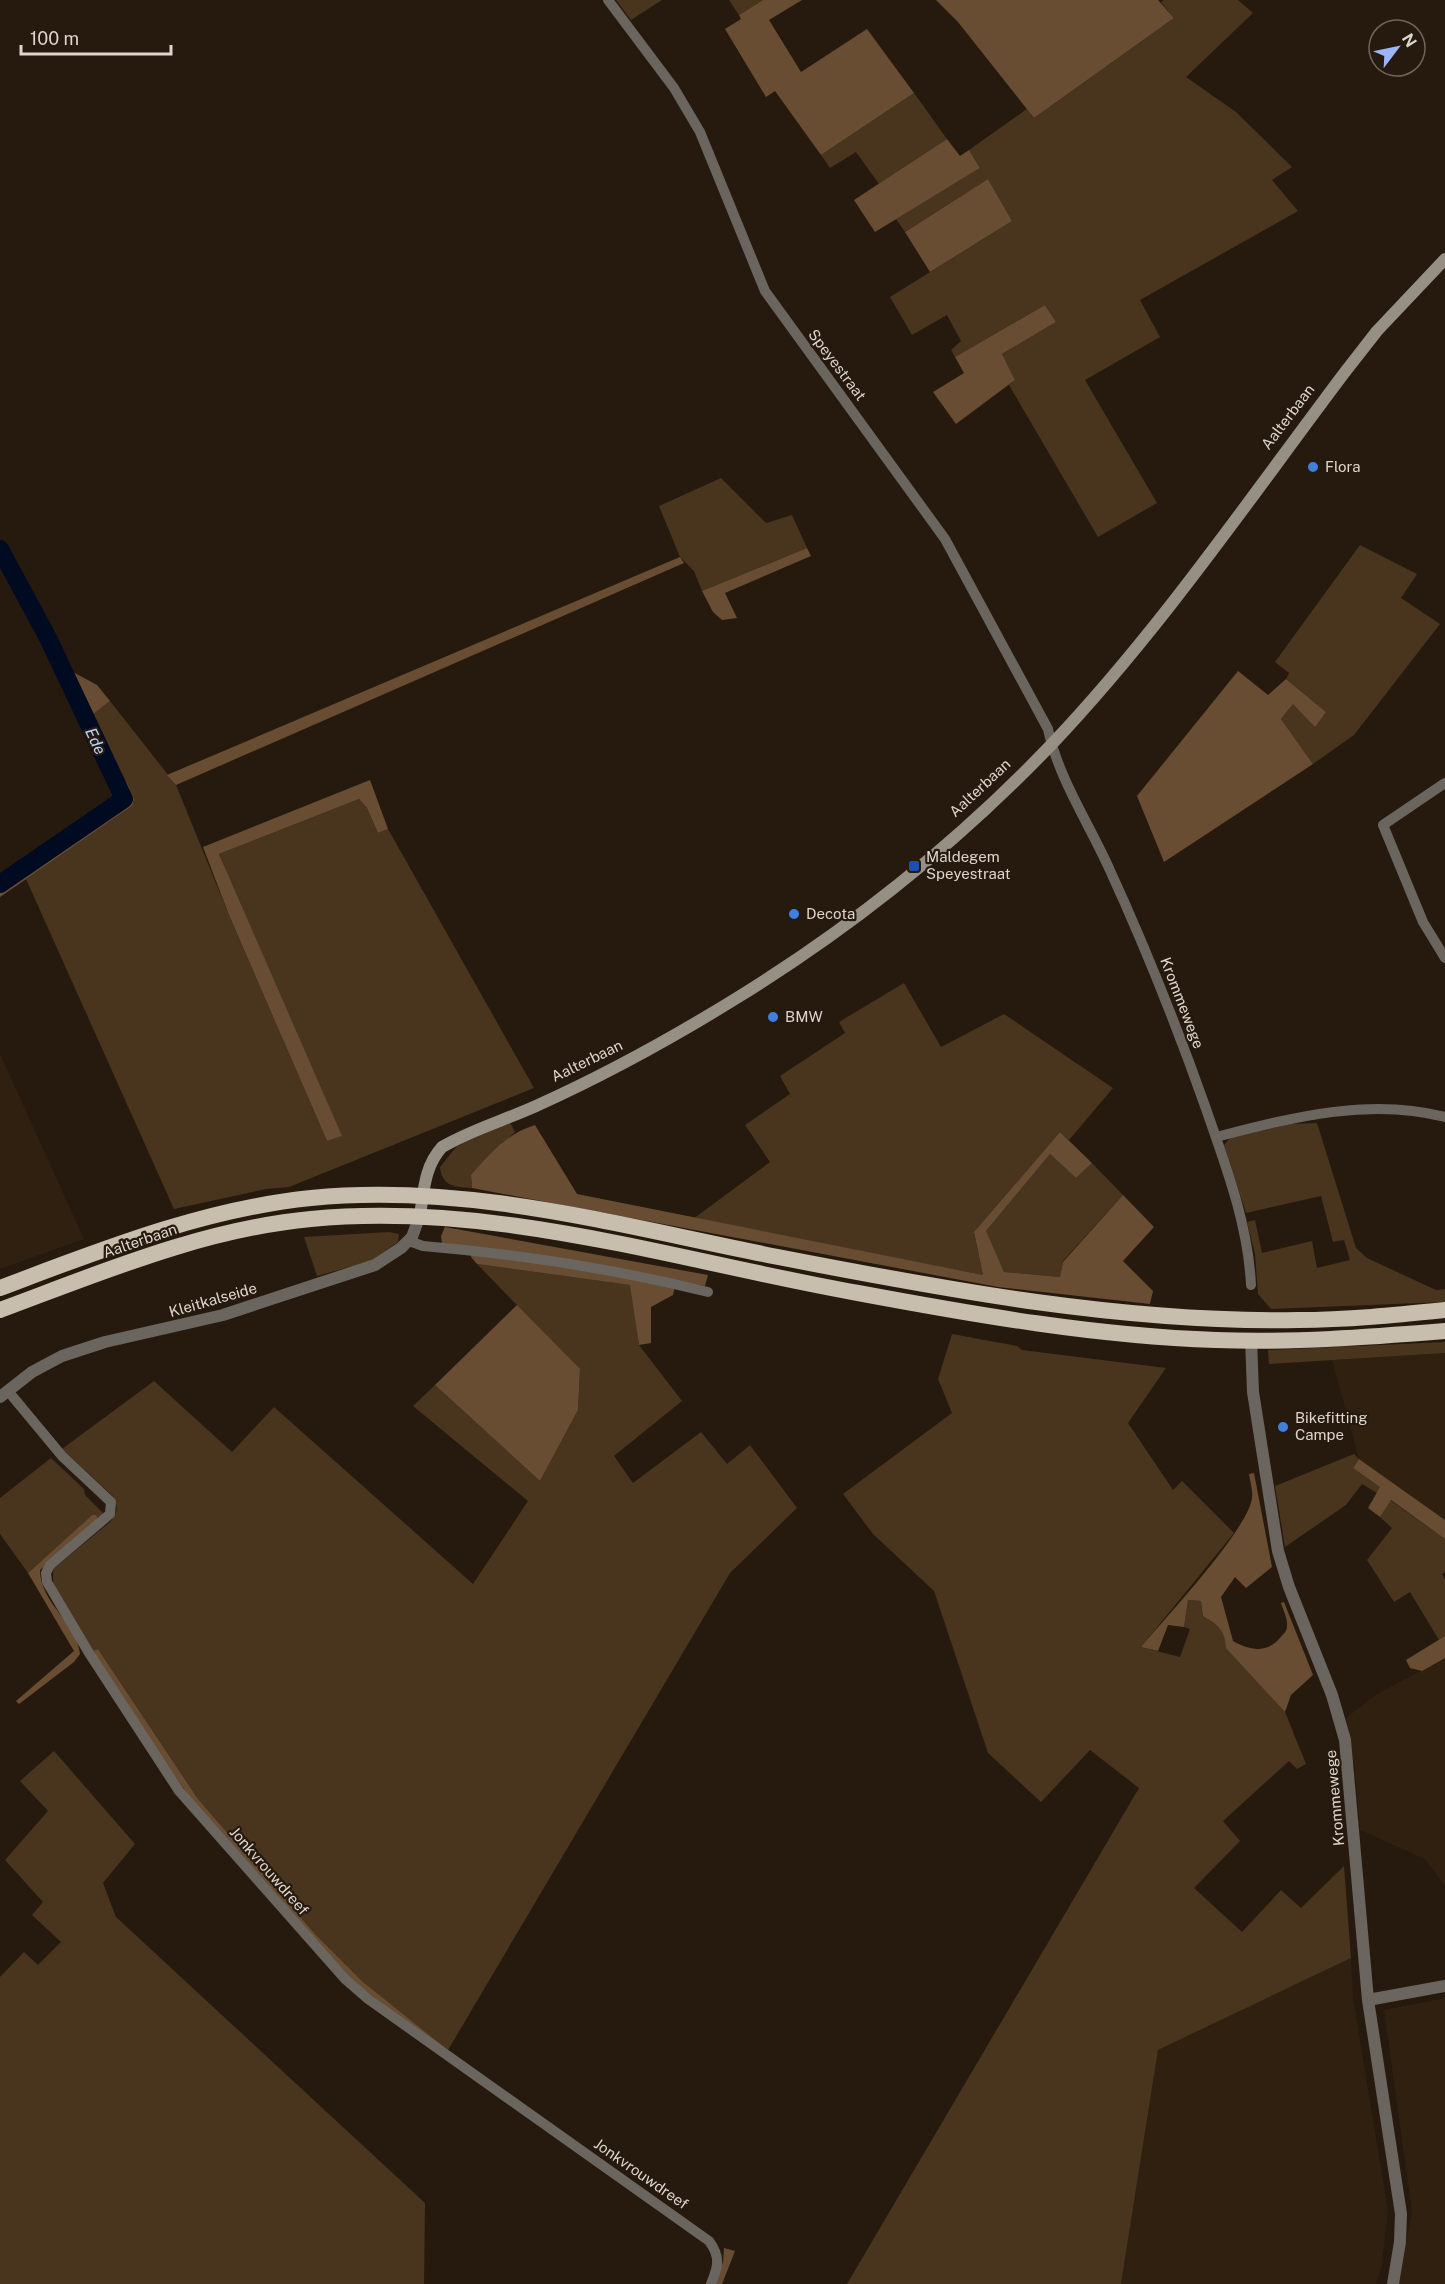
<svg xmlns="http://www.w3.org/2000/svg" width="1445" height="2284" font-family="'Public Sans',sans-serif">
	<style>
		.built { fill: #30200f }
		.green { fill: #49341e }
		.forest { fill: #684d32 }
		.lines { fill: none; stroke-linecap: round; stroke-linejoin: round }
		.river { stroke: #000b22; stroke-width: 18 }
		.minor { stroke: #6a655e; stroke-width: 10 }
		.tertiary { stroke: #6a655e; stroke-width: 12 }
		.secondary { stroke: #968f83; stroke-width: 12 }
		.trunk { stroke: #c8bead; stroke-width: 16 }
		.shop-dot { fill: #3f7fe0; stroke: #261a0e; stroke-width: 2 }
		.transit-dot { fill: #1a4fb4; stroke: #261a0e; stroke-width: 2 }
		.labels { text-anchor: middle; stroke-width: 4.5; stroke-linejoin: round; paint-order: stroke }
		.street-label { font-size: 15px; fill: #ded6ce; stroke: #261a0e }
		.poi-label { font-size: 15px; fill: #ded6ce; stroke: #261a0e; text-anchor: start }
		.water-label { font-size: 16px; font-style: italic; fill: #b6d3fe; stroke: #261a0e }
	</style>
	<rect width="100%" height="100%" fill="#261a0e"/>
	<path class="built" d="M0,1054L84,1239L0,1269Z
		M1445,1353V1520L1359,1459L1332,1360Z
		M1445,1658V1886L1425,1859L1360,1830L1355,1770L1346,1718L1377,1694Z
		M1351,1958L1353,1997L1388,2211L1382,2265L1376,2284H1121L1158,2050Z
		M1445,1998V2284H1399L1412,2212L1384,2010Z"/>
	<path class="green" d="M616,0H662L631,20Z
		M729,0H763L739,15Z
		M1164,0H1238L1253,13L1186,77L1236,112L1292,167L1272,180L1298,211L1140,300L1160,337L1085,380L1157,503L1098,537L1009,385L1015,380L1002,354L1056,322L1045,305L955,357L951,350L961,341L947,315L912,335L890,297L1012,221L988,179L905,232L896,219L980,168L969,150L1027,109L1034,118L1174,18L1161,2Z
		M914,93L947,139L879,184L856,152L830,168L821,155Z
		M721,478L766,523L792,515L807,548L702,591L694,571L680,557L659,506Z
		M1360,545L1417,574L1401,598L1440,624L1354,735L1313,764L1281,719L1293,704L1326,712L1286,679L1289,673L1275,662Z
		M110,701L176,785L229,915L327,1141L341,1136L219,854L359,799L367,808L378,833L388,829L534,1088L289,1187L266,1189L174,1209L26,879L132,806L89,716Z
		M904,983L941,1047L1004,1014L1113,1088L1069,1140L1060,1132L974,1232L983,1275L693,1219L770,1162L745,1125L790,1094L780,1076L845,1033L839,1022Z
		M510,1122L515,1132L471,1175L472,1188C455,1187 442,1187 440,1167L457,1146Z
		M1317,1123L1356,1248L1367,1258L1436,1290L1445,1289V1302L1271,1309L1258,1294L1255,1254L1247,1222L1255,1220L1262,1253L1312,1241L1317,1268L1350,1260L1344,1240L1333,1242L1321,1196L1246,1213L1224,1145L1230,1138L1290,1124Z
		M1050,1154L1076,1178L1092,1163L1123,1195L1063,1261L1060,1277L1004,1272L985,1232Z
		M389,1232L399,1234L398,1242L371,1261L317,1276L304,1237Z
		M477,1264L631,1285L639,1345L682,1401L614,1456L633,1483L701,1432L727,1464L750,1445L797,1508L730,1573L448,2050L362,1981L316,1935L198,1799L98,1649L90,1652C77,1629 47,1595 54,1568L110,1522C118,1513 118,1508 114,1497L62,1449L154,1381L232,1452L274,1407L473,1584L528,1501L413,1406L435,1385L540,1481L578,1410L580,1370Z
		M952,1334L1017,1346L1022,1350L1166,1368L1128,1423L1173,1490L1182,1481L1234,1533L1141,1647L1180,1657L1190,1629L1184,1627L1188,1600L1201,1601L1203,1616C1218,1625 1225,1630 1227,1648L1285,1712L1306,1764L1297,1769L1289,1761L1223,1821L1240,1841L1194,1888L1242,1932L1281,1890L1301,1908L1344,1866L1351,1958L1158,2050L1121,2284H847L1139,1788L1090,1750L1041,1802L988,1753L934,1591L873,1534L843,1494L952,1413L938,1379Z
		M1445,1342V1353L1269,1364L1268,1350Z
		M1354,1454L1359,1459L1353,1468L1381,1487L1377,1493L1362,1484L1346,1505L1285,1547L1275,1486Z
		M51,1458L84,1489L85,1495L104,1514L98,1519L92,1515L28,1573L0,1534V1498Z
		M1390,1500L1445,1539V1572L1442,1574L1445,1580V1636L1439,1640L1410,1592L1394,1602L1367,1560L1392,1528L1380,1517Z
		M54,1751L135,1844L103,1883L116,1917L425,2203L424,2284H0V1977L24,1952L38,1965L61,1942L32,1915L43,1902L5,1860L48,1811L20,1781Z"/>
	<path class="forest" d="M763,0H802L769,20L801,72L867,29L914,93L821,155L775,91L766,97L725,29L741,19L739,15Z
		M936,0H1158L1174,18L1034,118L958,22Z
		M947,139L960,156L969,150L980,168L875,232L854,200Z
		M988,179L1012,221L930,272L905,232Z
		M1045,305L1056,322L1002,354L1015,380L956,424L933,392L964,373L955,357Z
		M807,548L811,556L725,593L737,618L722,620L713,612L702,591Z
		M680,557L684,563L176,785L167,775Z
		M69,670L97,685L110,701L89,717L118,778L127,783L134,799L132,806L0,897V877L119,797L79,721L88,716L65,671Z
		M1238,671L1268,695L1286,679L1326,712L1315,727L1293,704L1281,719L1313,764L1164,862L1137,796Z
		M370,780L388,829L378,833L367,808L359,799L219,854L342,1136L327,1141L229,915L203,847Z
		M535,1125L577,1194L983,1275L974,1232L1060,1132L1092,1163L1076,1178L1050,1154L986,1231L1004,1272L1060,1277L1063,1262L1123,1195L1154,1227L1123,1261L1153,1291L1150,1304L998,1287L472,1188L471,1175C491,1153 506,1134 535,1125Z
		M445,1227L708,1275L705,1286L676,1282L673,1295L651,1307V1343L639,1345L630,1285L477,1264L471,1257V1247L442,1243L441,1236Z
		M517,1305L580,1369L578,1410L540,1481L435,1385Z
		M1359,1459L1445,1520V1539L1391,1500L1380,1517L1368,1508L1380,1487L1353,1468Z
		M1254,1473L1272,1567L1246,1588L1235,1577L1221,1597L1233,1641C1249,1650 1266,1654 1280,1638C1283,1634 1287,1632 1287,1626C1288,1619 1283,1610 1281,1603L1284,1602L1313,1675L1291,1695L1285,1712L1226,1648C1225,1630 1218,1625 1203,1616L1201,1601L1188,1600L1184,1627L1168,1625L1158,1651L1141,1647C1165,1618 1248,1530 1252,1498C1253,1491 1250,1481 1249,1474Z
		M92,1515H96L98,1519L40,1570C40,1603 77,1623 80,1654L74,1662L19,1704L16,1701L74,1651L28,1573Z
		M1445,1636V1658L1422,1671L1410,1668L1406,1660Z
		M98,1649L198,1799L316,1935L362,1981L448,2050L447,2052L348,1978L197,1808L90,1652Z
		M724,2248L735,2251L722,2284H715L723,2262Z"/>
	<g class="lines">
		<path class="river" d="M0,549L48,638L124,799L0,884"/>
		<path class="minor" d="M608,0L674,88L700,132L765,291L945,539L1048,729C1058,777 1088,822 1108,866C1144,944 1176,1024 1205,1106C1225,1164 1248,1223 1251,1285
			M1445,783L1383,825L1423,922L1445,958
			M1216,1137C1291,1118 1368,1097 1445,1117
			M409,1241L423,1246C518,1254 615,1269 708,1292
			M8,1391L62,1456L111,1502L110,1514L50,1565L46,1573L47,1582L89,1653L179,1791L345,1979L368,1999L709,2241C721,2257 718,2267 711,2284"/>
		<path class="tertiary" d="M1251,1339L1253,1392L1278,1551L1289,1587L1332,1695L1345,1740L1368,2000L1401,2214L1400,2242L1393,2284
			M0,1397L32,1372L62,1356L105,1342L223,1315L375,1265L401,1248L412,1237L420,1215
			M1368,2000L1445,1986"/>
		<path class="secondary" d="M420,1215C424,1191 424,1167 442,1147C471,1130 505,1120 536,1106C607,1074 674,1037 740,996C853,926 959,841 1051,745C1160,630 1250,498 1345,372L1377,331L1445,259"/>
		<path class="trunk" d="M0,1288C101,1250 203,1209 311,1198C469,1182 625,1227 778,1257C948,1290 1124,1323 1298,1320C1347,1320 1396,1315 1445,1310
			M0,1310C100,1273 203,1229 311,1219C496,1201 678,1261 858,1293C976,1315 1096,1336 1216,1340C1292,1343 1370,1337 1445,1331"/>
	</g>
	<g class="shop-dot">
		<circle cx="1313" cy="467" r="6"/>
		<circle cx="794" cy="914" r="6"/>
		<circle cx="773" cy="1017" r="6"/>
		<circle cx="1283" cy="1427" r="6"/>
	</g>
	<rect class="transit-dot" x="908" y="860" width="12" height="12" rx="3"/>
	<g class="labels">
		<g class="street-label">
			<text transform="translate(837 365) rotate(53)" y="5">Speyestraat</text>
			<text transform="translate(1288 417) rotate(-53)" y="5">Aalterbaan</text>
			<text transform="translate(980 788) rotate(-43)" y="5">Aalterbaan</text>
			<text transform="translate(1182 1003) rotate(69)" y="5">Krommewege</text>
			<text transform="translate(587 1061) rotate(-26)" y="5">Aalterbaan</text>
			<text transform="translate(140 1241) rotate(-19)" y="5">Aalterbaan</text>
			<text transform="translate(213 1300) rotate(-16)" y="5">Kleitkalseide</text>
			<text transform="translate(1335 1798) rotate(-95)" y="5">Krommewege</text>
			<text transform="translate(269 1871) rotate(49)" y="5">Jonkvrouwdreef</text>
			<text transform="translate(641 2174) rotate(35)" y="5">Jonkvrouwdreef</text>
		</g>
		<g class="poi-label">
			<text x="1325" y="472">Flora</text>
			<text x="926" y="862">Maldegem<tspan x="926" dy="17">Speyestraat</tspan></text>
			<text x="806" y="919">Decota</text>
			<text x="785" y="1022">BMW</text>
			<text x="1295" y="1423">Bikefitting<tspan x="1295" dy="17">Campe</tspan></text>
		</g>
		<g class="water-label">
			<text transform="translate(96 741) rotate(65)" y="6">Ede</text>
		</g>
	</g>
	<g transform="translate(1397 48) rotate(58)"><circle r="28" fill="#261a0e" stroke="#70655b" stroke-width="1.5"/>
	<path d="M0-4.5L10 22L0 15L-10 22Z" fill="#9db4fd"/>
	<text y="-9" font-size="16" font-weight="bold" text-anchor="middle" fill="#ded6ce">N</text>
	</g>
	<path d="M21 45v9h150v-9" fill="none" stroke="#ded6ce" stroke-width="3"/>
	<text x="30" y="45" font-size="18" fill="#ded6ce" stroke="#261a0e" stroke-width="4.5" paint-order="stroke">100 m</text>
</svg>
